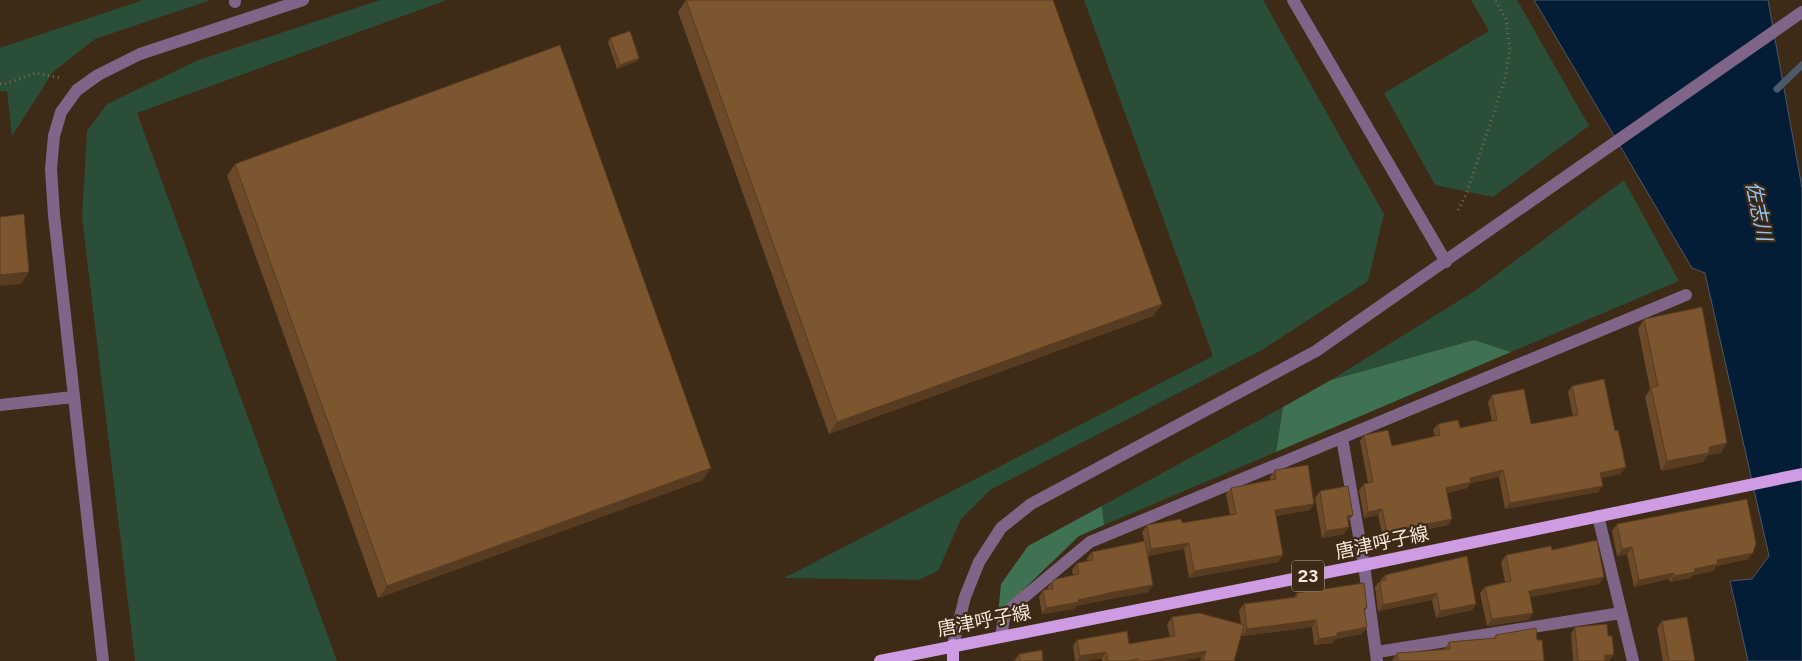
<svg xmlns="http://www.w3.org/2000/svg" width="1802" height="661" font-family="Figtree,'Noto Sans JP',sans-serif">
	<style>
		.green { fill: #2a4e37 }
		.forest { fill: #3f7252 }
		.water { fill: #031d37; stroke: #4b5968 }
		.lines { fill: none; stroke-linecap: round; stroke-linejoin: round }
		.stream { stroke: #4b5968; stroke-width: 7 }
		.path { stroke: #7b6a5a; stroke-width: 3; stroke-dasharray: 1 4; stroke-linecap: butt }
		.minor { stroke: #7f6688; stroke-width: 12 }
		.major { stroke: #cf9be3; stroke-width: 12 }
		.wall { fill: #6c4928 }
		.shaded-wall { fill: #583c21 }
		.building { fill: #7d552f; stroke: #583c21 }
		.labels { text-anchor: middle; stroke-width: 4.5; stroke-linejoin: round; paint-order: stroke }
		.shield { fill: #3d2a17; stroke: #bcaea0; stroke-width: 1 }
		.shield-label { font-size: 18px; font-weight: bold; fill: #f3e6da }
		.street-label { font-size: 19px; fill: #f3e6da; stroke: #3d2a17 }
		.water-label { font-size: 20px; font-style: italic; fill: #96c3f3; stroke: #3d2a17 }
	</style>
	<rect width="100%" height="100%" fill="#3d2a17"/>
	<path class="green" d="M143,0H211L95,39L53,72L12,136L7,91H0V48Z
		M380,0H447L137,113L337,661H135L82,217L87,131L107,104L196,61Z
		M1084,0H1263L1384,214L1368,281L1262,350L990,490L961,519L938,571L918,580L784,578L1213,356Z
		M1471,0H1517L1589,126L1493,197L1435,185L1384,93L1489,31Z
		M1624,180L1679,281L1511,352L1474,340L1331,380L1473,292Z
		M1283,407L1276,452L1104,525L1102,506Z"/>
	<path class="forest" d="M1474,340L1511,352L1276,452L1283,407L1331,380Z
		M1102,506L1104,525L1079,536L998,614L1001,584L1028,546Z"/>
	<path class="water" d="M1534,0H1768L1802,188V661H1748L1730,581L1752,579L1769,556L1705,273L1692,268Z"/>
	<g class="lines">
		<path class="stream" d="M1777,89L1802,65"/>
		<path class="path" d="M0,84L8,83L36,73L60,78
			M1458,210L1466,195L1505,79L1510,49L1506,19L1495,0"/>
		<path class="minor" d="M235,0V2
			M1293,0L1446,262
			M0,405L73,397
			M1342,438L1364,565L1377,661
			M1598,516L1633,661
			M1001,636L1005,613L1090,542L1686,295
			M953,645L965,597L979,562L1001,528L1031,504L1316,351L1802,12
			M1377,652L1621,613
			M103,661L54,215L51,169L54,136L61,112L77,90L98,75L140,54L303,0"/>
		<path class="major" d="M880,661L1364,565L1802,474
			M953,661V645"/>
	</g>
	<path class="wall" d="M686,0L1162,304L1153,316L829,434L678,12Z
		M610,38L639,58L637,61L617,69L608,42Z
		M235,164L703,480L378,598L227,176Z
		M1644,319L1721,453L1708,455L1703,462L1661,471L1645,397L1650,389L1638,329Z
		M1572,386L1621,474L1601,478L1598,492L1505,509L1499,477L1471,483L1467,488L1447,493L1452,519L1448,525L1383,538L1378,515L1364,518L1359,490L1364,484L1368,483L1360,441L1364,435L1392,446L1435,436L1433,430L1438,424L1460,428L1492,422L1488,402L1492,395L1531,424L1573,416L1568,392Z
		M1275,470L1310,510L1276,516L1278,562L1189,578L1184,549L1148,556V592L1110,599L1076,606L1074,609L1042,614L1039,597L1043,590H1048L1047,588L1052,582L1073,575L1072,570L1077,563L1087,561V558L1092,552L1144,541L1142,532L1147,525L1182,523L1230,515L1226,494L1231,488L1270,480V477Z
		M1320,491L1348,522L1344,534L1322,538L1315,498Z
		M1617,524L1748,559L1716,566L1713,571L1693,575L1690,578L1670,582L1669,579L1634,587L1627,554L1617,556L1612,531Z
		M1552,550L1599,584L1530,597L1533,613L1528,620L1487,626L1480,593L1485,587L1505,582L1501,562L1506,555Z
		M1385,575L1476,604L1472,610L1436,618L1432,600L1378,611L1375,587Z
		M1297,593L1367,608L1365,611L1367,627L1362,634L1335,639L1333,643L1314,645L1312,627L1242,636V632L1234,661H1200L1202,657L1180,661H1102V658L1085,661H1075L1073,646L1077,640L1129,644L1170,637L1167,624L1172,617L1241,624L1239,610L1244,604L1294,597Z
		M1662,621L1695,661H1663L1657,628Z
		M1575,627L1609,661H1573L1571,634Z
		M1496,635L1537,640L1544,661H1392L1397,653L1444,650L1449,642L1493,638Z
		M1019,654L1043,661H1014Z"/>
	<path class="shaded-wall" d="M639,58L637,61L617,69L620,65Z
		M29,272L21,284L0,286V275Z
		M1162,304L1153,316L829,434L837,422Z
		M1727,443L1721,453L1708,455L1703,462L1661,471L1667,461L1709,447Z
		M1626,467L1621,474L1596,479L1600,473Z
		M711,468L703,480L378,598L387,586Z
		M1503,470L1499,477L1471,483L1467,488L1441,494L1446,488L1470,478Z
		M1603,486L1598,492L1505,509L1510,503Z
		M1314,504L1310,510L1271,517L1275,510Z
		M1382,509L1378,515L1364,518L1368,512Z
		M1353,515L1348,522L1342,523L1347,516Z
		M1452,519L1448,525L1383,538L1387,532Z
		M1349,527L1344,534L1322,538L1326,531Z
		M1189,543L1184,549L1146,556L1151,549Z
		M1632,547L1627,554L1617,556L1622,549Z
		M1753,553L1748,559L1716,566L1713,571L1693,575L1690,578L1670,582L1674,576L1717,560Z
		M1283,555L1278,562L1189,578L1194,571Z
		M1674,573L1669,579L1634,587L1639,580Z
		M1604,577L1599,584L1524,598L1529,591Z
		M1153,585L1148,592L1110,599L1076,606L1074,609L1042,614L1046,608L1078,600L1114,592Z
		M1437,593L1432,600L1378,611L1383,605Z
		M1476,604L1472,610L1436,618L1440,611Z
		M1533,613L1528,620L1487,626L1492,619Z
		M1316,620L1312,627L1242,636L1247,629Z
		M1367,627L1362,634L1335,639L1333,643L1314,645L1319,639L1337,633Z
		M1206,651L1202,657L1180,661H1149Z
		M1106,652L1102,658L1085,661H1077L1080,656Z
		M1605,655H1614L1609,661H1601Z"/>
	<path class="building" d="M686,0H1053L1162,304L837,422Z
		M630,31L639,58L620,65L610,38Z
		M560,45L711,468L387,586L235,164Z
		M24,214L29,272L0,275V217Z
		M1702,307L1727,443L1709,447V453L1667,461L1651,388L1658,386L1644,319Z
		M1604,379L1615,431L1618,430L1626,467L1600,473L1603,486L1510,503L1503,470L1470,478L1471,482L1446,488L1452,519L1387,532L1382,509L1368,512L1364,484L1373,482L1364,435L1388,430L1392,446L1440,435L1438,424L1458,420L1460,428L1497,420L1492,395L1524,389L1531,424L1578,415L1572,386Z
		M1308,465L1314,504L1275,510L1283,555L1194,571L1189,543L1151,549L1147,525L1181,519L1182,523L1236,514L1231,488L1276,479L1275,470Z
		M1348,486L1353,515L1347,516L1349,527L1326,531L1320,491Z
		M1747,499L1756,543L1753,553L1717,560L1718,564L1694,569L1695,572L1674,576V573L1639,580L1632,547L1622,549L1617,524Z
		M1597,540L1604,577L1529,591L1533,613L1492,619L1485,587L1511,581L1506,555L1551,546L1552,550Z
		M1145,541L1153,585L1114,592L1078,600L1079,602L1046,608L1043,590L1053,589L1052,582L1056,579L1079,574L1077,563L1093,560L1092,552Z
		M1467,556L1476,604L1440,611L1437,593L1383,605L1380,581L1386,580L1385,575Z
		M1364,583L1367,608H1364L1367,627L1337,633V636L1319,639L1316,620L1247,629L1244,604L1297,597V593Z
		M1199,613L1244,625L1234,661H1203L1206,651L1149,661H1138V659L1128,661H1108L1106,652L1080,656L1077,640L1127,631L1129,644L1175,636L1172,617Z
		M1687,617L1695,661H1669L1662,621Z
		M1607,624L1608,636H1612L1614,655H1605V661H1578L1575,627Z
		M1536,628L1537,640H1542L1544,661H1398L1397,653L1450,649L1449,642L1496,638V635Z
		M1042,650L1043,661H1020L1019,654Z"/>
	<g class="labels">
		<rect class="shield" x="1292" y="560.5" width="32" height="31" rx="4"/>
		<g class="shield-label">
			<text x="1308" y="582">23</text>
		</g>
		<g class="street-label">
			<text transform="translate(1382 542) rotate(-12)" y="7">唐津呼子線</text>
			<text transform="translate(984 620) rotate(-11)" y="7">唐津呼子線</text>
		</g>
		<g class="water-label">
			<text transform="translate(1759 211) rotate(78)" y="7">佐志川</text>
		</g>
	</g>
</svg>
